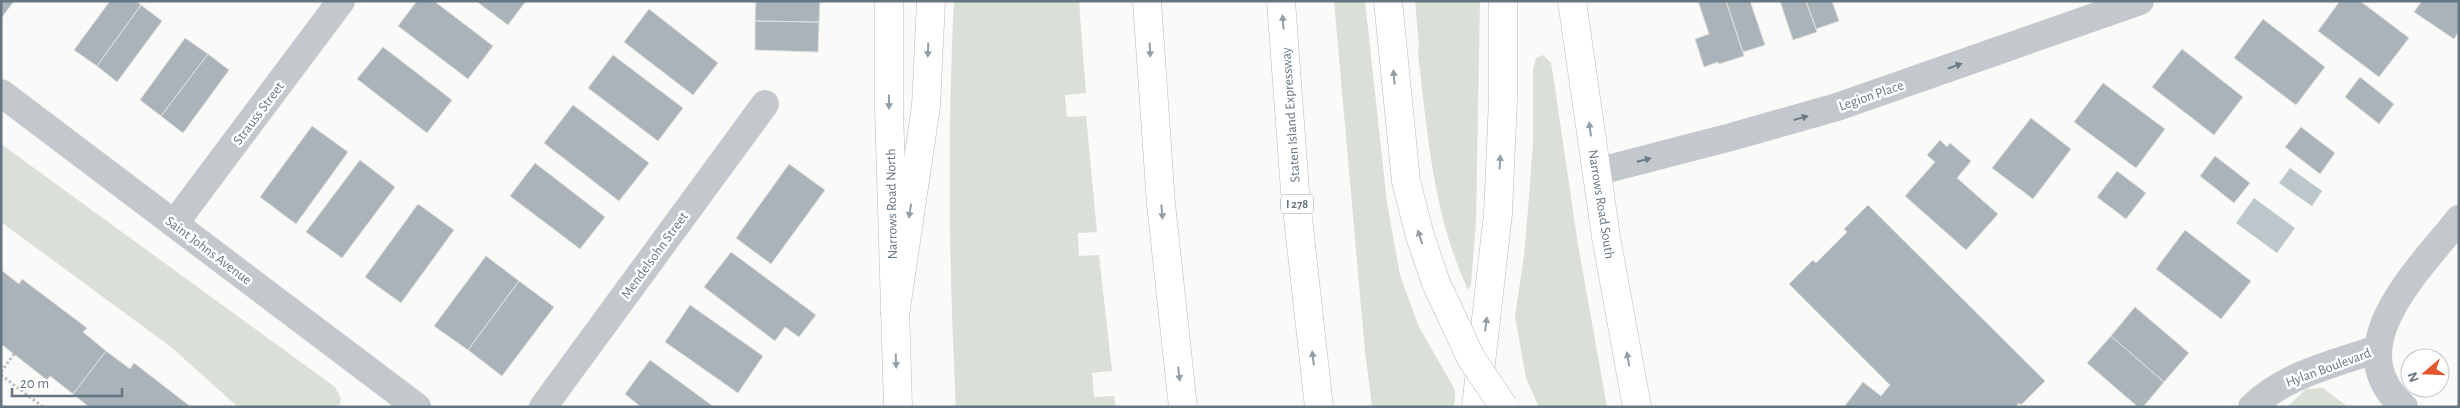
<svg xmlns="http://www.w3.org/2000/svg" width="2460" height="408" font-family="'Alegreya Sans',sans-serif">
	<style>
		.green { fill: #dadfd7 }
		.water { fill: #bbc7cb }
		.building { fill: #aab3b9; stroke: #dcdcda }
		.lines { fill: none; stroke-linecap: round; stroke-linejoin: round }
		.major-casing { stroke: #b5babe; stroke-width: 29 }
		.highway-casing { stroke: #b4b9bd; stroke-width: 29 }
		.path { stroke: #bbbfc2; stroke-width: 3; stroke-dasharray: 2.5 2.5; stroke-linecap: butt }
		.minor { stroke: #c3c8cc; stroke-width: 28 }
		.major { stroke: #fff; stroke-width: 28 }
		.highway { stroke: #fff; stroke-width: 28 }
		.highway-bridge-casing { stroke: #b4b9bd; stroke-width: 29; stroke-linecap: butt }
		.highway-bridge { stroke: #fff; stroke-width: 28 }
		.oneway { fill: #939fa8 }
		.oneway2 { fill: #6a7a87 }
		.labels { text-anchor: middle; stroke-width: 5; stroke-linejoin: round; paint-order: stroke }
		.shield { fill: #fff; stroke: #939fa8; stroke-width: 1 }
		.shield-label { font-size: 12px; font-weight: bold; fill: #657683 }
		.street-label { font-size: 14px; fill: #657683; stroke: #fff }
	</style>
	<rect width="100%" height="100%" fill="#fafaf8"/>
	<path class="green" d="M954,1H1079L1086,93L1065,95L1067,117L1086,116L1097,232L1078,233L1079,256L1099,255L1112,371L1092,373L1094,397L1114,396L1116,407H956C949,271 947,137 954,1Z
		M1334,1H1365L1387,203L1400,275L1419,327L1455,390V401L1453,407H1372L1365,352Z
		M1415,1H1480L1476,222L1471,284L1468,290C1433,214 1428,136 1418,54L1419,46Z
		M1543,55L1551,63L1554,81L1578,245L1607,407H1539L1526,378L1515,316L1524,256L1528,210L1533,143V69L1536,58Z
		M1,144L335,387L341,398L339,407H238L171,347L1,222Z
		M2323,388L2348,407H2287L2306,389Z"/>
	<path class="water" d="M2290,168L2322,191L2312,206L2279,183Z
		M2254,198L2295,228L2277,253L2236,223Z"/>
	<path class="building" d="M1,1H14L2,17L1,16Z
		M110,1H136L141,5L97,66L74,50Z
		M417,1H434L493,46L468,79L398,26Z
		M476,1H526L508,25Z
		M756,1H820L819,22L755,21Z
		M1698,1H1726L1744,56L1719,64L1718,62L1704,67L1695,39L1709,34Z
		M1726,1H1750L1765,45L1743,52Z
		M1780,1H1806L1817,32L1793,40Z
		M1806,1H1832L1839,21L1816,29Z
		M2340,1H2360L2409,38L2379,77L2318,31Z
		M2422,1H2459V31L2454,39L2414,12Z
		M141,5L162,21L117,82L97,66Z
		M649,9L718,63L693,95L624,42Z
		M2263,19L2325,67L2296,105L2234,58Z
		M755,21L819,22L818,52L755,50Z
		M185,38L208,54L161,116L140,100Z
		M383,47L452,100L427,133L357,79Z
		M2182,49L2243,97L2214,135L2152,87Z
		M208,54L229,70L183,133L161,116Z
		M613,55L683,108L658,141L588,88Z
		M2360,77L2394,104L2379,124L2345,97Z
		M2103,83L2165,129L2136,168L2074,122Z
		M573,105L649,163L619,201L544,143Z
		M2031,118L2071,149L2033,199L1992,168Z
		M312,126L348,152L296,224L260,197Z
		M2301,127L2335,153L2320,174L2285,147Z
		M1940,140L1947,147L1950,143L1971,161L1957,178L1998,214L1966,250L1905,196L1935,162L1927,155Z
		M2215,156L2250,183L2234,203L2200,176Z
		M360,160L395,187L342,258L306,232Z
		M535,163L605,217L580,249L510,196Z
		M789,164L825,190L771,264L736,238Z
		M2117,171L2146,193L2126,219L2097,197Z
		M418,204L454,230L401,303L365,277Z
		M1868,205L2045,381L2021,405L2019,403L2015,407H1844L1863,382L1881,396L1890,385L1789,284L1813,260L1816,263L1847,232L1844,229Z
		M2185,230L2251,281L2221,319L2156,269Z
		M731,252L816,315L799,337L785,327L775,341L704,287Z
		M486,256L519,281L468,350L434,326Z
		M1,270L19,284L22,279L87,328L83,332L106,351L73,394L50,376L47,380L1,344Z
		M519,281L554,307L502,376L468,350Z
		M690,305L763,356L738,393L665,342Z
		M2135,307L2189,353L2164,382L2111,336Z
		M2111,336L2164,382L2143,407H2138L2087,363Z
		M106,351L130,369L134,363L191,407H89L73,394Z
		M650,360L714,407H641L625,394Z"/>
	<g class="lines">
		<g class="major-casing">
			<path id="major" d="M889,1V109L898,407
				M1572,1L1606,237L1637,407"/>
		</g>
		<g class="highway-casing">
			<path id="highway" d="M1147,1L1161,204L1183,407
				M1281,1L1295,191L1319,407
				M1388,1L1406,181L1420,236L1436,283
				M895,315L926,106L931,1
				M1476,407L1498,214L1503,99V1"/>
		</g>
		<path class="path" d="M1,372L14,354
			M1,375L43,407"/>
		<path class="minor" d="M1,93L417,407
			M1596,172L1731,137L1837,107L2140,1
			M174,224L341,1
			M543,407L765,104
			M2252,407C2286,374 2334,364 2377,349
			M2404,407C2335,347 2421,268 2459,219"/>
		<use href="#major" class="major"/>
		<use href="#highway" class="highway"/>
		<g class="highway-bridge-casing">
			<path id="highway-bridge" d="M1436,283L1471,358L1504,407"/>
		</g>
		<use href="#highway-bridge" class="highway-bridge"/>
	</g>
	<defs><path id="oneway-solid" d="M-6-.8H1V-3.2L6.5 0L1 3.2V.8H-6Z" transform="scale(1.25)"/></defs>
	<g class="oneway">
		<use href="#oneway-solid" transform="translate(1283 22) rotate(-94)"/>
		<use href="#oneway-solid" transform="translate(928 50) rotate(92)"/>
		<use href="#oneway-solid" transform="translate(1150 50) rotate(87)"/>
		<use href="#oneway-solid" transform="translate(1394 77) rotate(-95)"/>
		<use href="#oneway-solid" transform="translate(889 102) rotate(90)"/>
		<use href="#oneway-solid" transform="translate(1590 129) rotate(-98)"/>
		<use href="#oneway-solid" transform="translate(1500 162) rotate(-87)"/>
		<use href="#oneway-solid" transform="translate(910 211) rotate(99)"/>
		<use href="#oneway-solid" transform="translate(1162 212) rotate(85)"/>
		<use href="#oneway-solid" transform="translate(1420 237) rotate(-108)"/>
		<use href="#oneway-solid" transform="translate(1486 324) rotate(-83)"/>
		<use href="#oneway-solid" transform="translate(1313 358) rotate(-97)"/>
		<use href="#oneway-solid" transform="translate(1628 359) rotate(-100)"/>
		<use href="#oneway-solid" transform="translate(896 361) rotate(88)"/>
		<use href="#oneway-solid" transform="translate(1179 374) rotate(83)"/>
	</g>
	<g class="oneway2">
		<use href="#oneway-solid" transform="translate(1955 66) rotate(-19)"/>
		<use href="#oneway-solid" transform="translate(1801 118) rotate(-16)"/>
		<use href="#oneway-solid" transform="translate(1644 160) rotate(-14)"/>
	</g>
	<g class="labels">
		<rect class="shield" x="1281" y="194.5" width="32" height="19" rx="4"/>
		<g class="shield-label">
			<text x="1297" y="208">I 278</text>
		</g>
		<g class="street-label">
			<text transform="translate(1871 95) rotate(-19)" y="5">Legion Place</text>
			<text transform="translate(258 113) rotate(-53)" y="5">Strauss Street</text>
			<text transform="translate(1290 115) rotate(-94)" y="5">Staten Island Expressway</text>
			<text transform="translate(891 204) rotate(-91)" y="5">Narrows Road North</text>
			<text transform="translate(1602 204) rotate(81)" y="5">Narrows Road South</text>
			<text transform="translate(209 250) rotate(37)" y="5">Saint Johns Avenue</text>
			<text transform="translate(654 255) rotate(-54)" y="5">Mendelsohn Street</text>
			<text transform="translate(2328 367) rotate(-20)" y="5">Hylan Boulevard</text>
		</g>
	</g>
	<rect width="2460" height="408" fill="none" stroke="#657683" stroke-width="5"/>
	<g transform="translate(2425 373) rotate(251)"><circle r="24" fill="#ffffff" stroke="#c1c8cd"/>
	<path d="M0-4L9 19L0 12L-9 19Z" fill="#e4572e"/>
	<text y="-8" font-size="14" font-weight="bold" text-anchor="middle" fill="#657683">N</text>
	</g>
	<path d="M12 388v8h110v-8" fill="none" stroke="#657683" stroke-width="2.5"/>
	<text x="20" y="388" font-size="15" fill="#657683" stroke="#ffffff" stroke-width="4" paint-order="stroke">20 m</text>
</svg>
